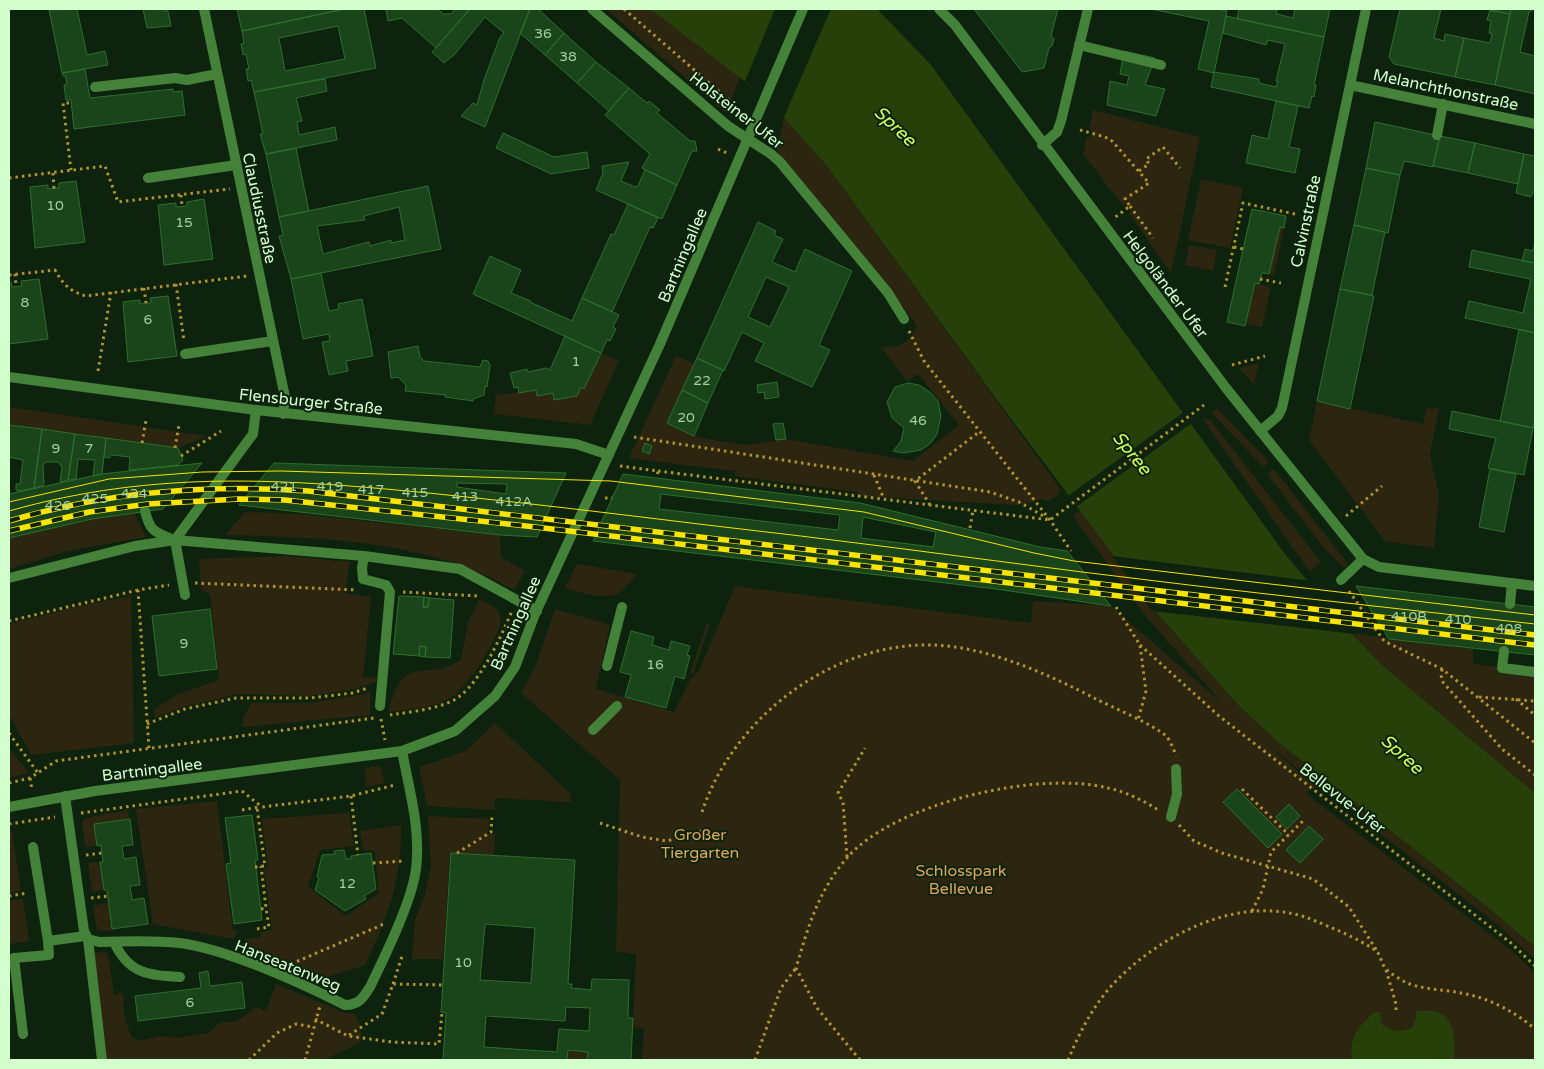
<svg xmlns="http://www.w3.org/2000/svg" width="1544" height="1069" font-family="'Varela Round',sans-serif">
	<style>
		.green { fill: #2c2611 }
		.water { fill: #274009 }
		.pier { fill: #0e230e }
		.building { fill: #1a441a; stroke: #2b702c; fill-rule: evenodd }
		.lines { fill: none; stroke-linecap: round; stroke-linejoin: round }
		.path { stroke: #b4932e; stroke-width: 3; stroke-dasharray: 2.5 4; stroke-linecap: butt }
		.lane { stroke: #438238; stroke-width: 10 }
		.street { stroke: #438238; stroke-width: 10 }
		.tram { stroke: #fae400; stroke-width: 1 }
		.rail-casing { stroke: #fae400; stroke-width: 5.5 }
		.rail { stroke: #0e230e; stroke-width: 4; stroke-dasharray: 11; stroke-linecap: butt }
		.labels { text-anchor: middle; stroke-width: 4; stroke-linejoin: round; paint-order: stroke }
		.number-label { font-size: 14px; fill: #a5d0a2 }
		.street-label { font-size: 16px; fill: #d3ffcf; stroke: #0e230e }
		.park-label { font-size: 16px; fill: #dfa55b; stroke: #0e230e }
		.water-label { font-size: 18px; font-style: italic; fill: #d2ff5d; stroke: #0e230e }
	</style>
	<rect width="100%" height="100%" fill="#0e230e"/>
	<path class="green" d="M606,9H650L740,77L726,113Z
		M1093,110L1200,137L1171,273L1129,213L1131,211L1125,204L1123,206L1083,154L1087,137L1090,138L1092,130L1089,129Z
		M784,117L827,166L1061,490L1057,496L1048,501L1040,499L1032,503L1015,505L858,496V492L735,476V471L629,458L676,356L694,364L668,423L700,438L747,445L786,439L913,461L959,425L918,374L907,381L881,347C902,347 907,345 917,325L777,151Z
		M1201,179L1243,188L1230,248L1188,240Z
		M1280,227L1284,228L1274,275L1269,274Z
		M1189,245L1217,250L1213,271L1185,265Z
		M1255,283L1271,287L1262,327L1246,324Z
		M601,353L619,361L590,425L494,414L496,395L536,390L538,396L553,393L577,396L581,387L584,388Z
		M1259,363L1254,385L1239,368Z
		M1317,401L1423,424L1427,407L1439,409L1430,455L1439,495L1434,548L1385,541L1309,440Z
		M9,407L207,436L178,448L9,425Z
		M1217,408L1269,462L1263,467L1212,413Z
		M1202,418L1210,420L1321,562L1310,572Z
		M1274,469L1348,564L1344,568L1324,548L1267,474Z
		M1081,509L1157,613L1239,706L1278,742L1480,901L1535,947V959L1499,926L1319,786L1259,737L1317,788L1306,792L1308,795L1512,951L1535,973V1060H642L644,1028L633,1027L636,954L616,952L620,780L521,693L536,665L555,609L610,625L596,689L674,712L690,680L699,671L735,586L1031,623L1033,601L1111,606L1222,703L1142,612L1073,516Z
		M134,512L146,537L67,551L9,569V538L92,519Z
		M245,512L299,514L500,535L501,557L525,571L514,590C428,540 323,537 225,535Z
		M288,556L350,562L345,593L371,597L363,677L377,678L376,682L351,690L308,696L238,694L186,706L154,718L155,709L176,695L219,680L210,594L201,590L199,559Z
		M577,564L637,574C632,580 627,587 620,592C608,602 579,592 565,588Z
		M131,596L134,743L31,755L9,714V624L88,604Z
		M479,600C487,602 497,606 500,615C505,632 466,688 452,697C434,708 409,709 388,712C405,650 421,684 461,660L468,622Z
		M707,623L710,624L693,674H690Z
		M1351,633L1473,649V664L1535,672V793L1382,665Z
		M370,690V715L243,727V718L251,703H310L366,694Z
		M495,723L570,793L571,802L495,798L494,810L427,806L419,767L466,751Z
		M9,748L29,773L9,778Z
		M381,766L384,783L366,787L365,768Z
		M217,801L233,931L238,932L233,939L153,924L136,809Z
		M128,810L130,819L94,824L97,846L85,847L82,822L85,818Z
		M349,813L354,846L320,850L308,887L346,916L379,893L375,851L363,850L360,831L401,825C401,882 389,914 365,965L318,980L253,952L245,939L261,937L260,932L272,930L264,869H268L262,819Z
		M428,816L489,819L488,834H495L494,855L450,853L443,959H412L415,920L425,894L431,867Z
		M9,829L12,832L21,891L9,893Z
		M100,862L104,890L92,892L88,863Z
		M23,899L29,941L9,944V901Z
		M109,903L112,929L111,931L97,930L93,905Z
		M93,952L108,953L114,995L123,993L125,1020L132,1038L141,1041L159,1036L179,1038L208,1033L220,1023L237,1021L257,1007L266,1011L276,984L345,1013H354L360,1024L361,1040L359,1043L324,1060H98Z
		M568,1050L588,1052L587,1060H567Z"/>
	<path class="water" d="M650,9H877L931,65L1285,554L1351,633L1382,665L1535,793V947L1480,901L1278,742L1239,706L1157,613L997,400L827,166L779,112L747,83Z
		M1416,1011C1422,1011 1430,1010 1436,1012C1456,1017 1456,1045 1454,1060H1352C1349,1037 1358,1026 1375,1012H1380L1381,1023C1391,1033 1399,1032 1412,1028L1416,1018Z"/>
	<path class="pier" d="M775,9H831L784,117L745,81Z
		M1184,412L1192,423L1076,507L1068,496Z
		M1112,556L1311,581L1355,634L1152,611Z"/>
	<path class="building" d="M77,9L87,55L105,51L108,65L62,73L49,10Z
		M143,9H165V11H168L171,26L147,28Z
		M237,9H339V10L242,31Z
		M345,9H364L376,68L254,92L251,80L248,81L246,69H249L246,54L243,55L241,44L244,43L242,31ZM338,26L345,59L285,71L279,38Z
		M386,9H438L443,14H451L455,9H470L436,48L402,18L388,21Z
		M470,9H530L485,127L461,116L473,103L477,105L484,80L500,37L504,33L485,17L454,55L444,63L432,52Z
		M530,9H538L564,33L545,55L520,33Z
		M974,9H1058L1051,36L1054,39L1052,46L1049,48L1044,68L1022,72Z
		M1151,9H1218L1227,11L1214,73L1198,69L1209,21Z
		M1239,9H1276L1277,14L1293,18L1295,9H1330L1324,37L1237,19Z
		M1400,9H1441L1434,38L1444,41L1445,34L1464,38L1455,77L1394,64L1389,57Z
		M1493,9H1511L1510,14L1492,11Z
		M1511,9H1534L1529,12L1520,52L1535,56V94L1495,85Z
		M1490,10L1510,14L1495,85L1455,77L1464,38L1490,43L1492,34L1489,33L1491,21L1487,20Z
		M1226,16L1324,37L1314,85H1316L1314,97L1312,96L1309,108L1211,87L1214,72L1259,79V83L1276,87L1278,81H1276L1285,44L1268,40L1266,45L1223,33Z
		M564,33L596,62L577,83L545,55Z
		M1124,51L1155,58L1145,85L1165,89L1156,116L1107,105L1110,81L1127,85L1129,76L1120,74Z
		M596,62L629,88L609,111L577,83Z
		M85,69L90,98L173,89V92L182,91L185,115L74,129L71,100H66L64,85L67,84L65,75L63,76L62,73Z
		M325,79L327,91L296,98L302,121L297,122L299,135L335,127L337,140L266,154L260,134H263L254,92Z
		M629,88L647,103L649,101L660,110L657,113L690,141H695L697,151H692L677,185L642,168L650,154L605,115Z
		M1276,101L1298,106L1289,147L1300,149L1295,173L1246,163L1252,135L1268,139Z
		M1375,122L1440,136L1433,167L1404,161L1400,175L1366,168Z
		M503,133L554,157L587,152L589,168L551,174L496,148Z
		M1440,136L1475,143L1468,173L1433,166Z
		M1475,143L1524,154L1518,184L1468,173Z
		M296,148L309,211L279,217L266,154Z
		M1524,154L1535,156V192H1533L1531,197L1516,193Z
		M629,162L621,181L635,187L638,186L645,170L677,185L662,219L596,190L603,173L602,166Z
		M1366,168L1400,175L1388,233L1354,225Z
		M76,181L85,242L35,248L30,187L48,185V189L59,188V183Z
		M428,186L441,249L291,279L279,236L283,235L279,217ZM399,207L405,240L391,243V240L370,246L369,242L323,254L317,226L365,220L364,216Z
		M204,199L213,259L164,265L158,205L176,203V207L187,206V202Z
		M628,204L658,218L653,228L650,227L612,312L582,298L611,234L614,235Z
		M1252,209L1286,216L1284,228L1280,227L1269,274L1262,273L1259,284L1255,283L1245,326L1227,322Z
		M758,222L776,231L774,235L783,239L772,262L795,272L805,249L852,271L819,345L830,350L812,387L755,361L764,343L742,332L724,371L697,358ZM766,277L789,287L770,327L748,317Z
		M1354,225L1385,232L1372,295L1340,289Z
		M1535,242V263L1522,261L1525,249L1533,251Z
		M1472,250L1535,263V333L1465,318L1469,301L1523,313L1531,279L1469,267Z
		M490,256L521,270L511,293L531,301L530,302L572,321L582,298L619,315L613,327L616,329L610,341L607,340L601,353L473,294Z
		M321,273L329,311L339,309L338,304L362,299L373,356L346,361L348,371L329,375L322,342L330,341L329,334L303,339L291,279Z
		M39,279L48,339L9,344V282H11L12,287L22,286L21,281Z
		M1340,289L1374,296L1350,409L1317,401Z
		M168,296L177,356L128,362L123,302L140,300V304L151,303L150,298Z
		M1519,329L1535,333V419L1533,428L1500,421Z
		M565,336L601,353L584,389L581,387L577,396L554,400L553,393L537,396L536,390L519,393L518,387L514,388L510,373L527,369L528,372L546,368L550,370Z
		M418,346L420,357L424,361L480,367L483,360L488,361L490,365L487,387L485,386L484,395L473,399V401L445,397L446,395L405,391L406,385L398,377L391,378L388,352Z
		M697,358L723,370L708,403L682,390Z
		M777,382L779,397L765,399L764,392L758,393L757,385Z
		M908,383L919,385L931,393L938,401L941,416L937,434L931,443L921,450L903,453L893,451L901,441L904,428L892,418L887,402L895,387Z
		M682,390L708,403L694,436L667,423Z
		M1452,411L1533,428L1524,475L1488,468L1496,438L1449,429Z
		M783,423L786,439L776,440L773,424Z
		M9,425L42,429L34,488L19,491L16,490V484H20L23,460L9,457Z
		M42,429L75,434L68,480L60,482L62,467L58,462H46L43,465L44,485L34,488Z
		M75,434L106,438L102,474L93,476L95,460L78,459L76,479L68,480Z
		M106,438L178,448L183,460L178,465L129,470L130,457L112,455L109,458L104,457Z
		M645,443L652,446L649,454L642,451Z
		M202,463L163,509L92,519L9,538V494L102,474Z
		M274,463L566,473L537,537L500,535L239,505ZM457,483L507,484L506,494L457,487Z
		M1490,469L1516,474L1504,532L1479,527Z
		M623,474L860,503L1040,547L1067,551L1111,606L996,589L593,541Z
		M661,494L840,515L838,530L659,509Z
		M863,517L936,532L933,547L861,538Z
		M1356,586L1535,607V655L1389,639Z
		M399,596L424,597L423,607H428L429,598L454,600L450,658L425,657L426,647L420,646L419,656L393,654Z
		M424,597L429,598L428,607H423Z
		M210,609L217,669L159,676L152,616Z
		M631,631L654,637L652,645L669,650L671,641L690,646L687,655L690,656L684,679L675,676L666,708L625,697L631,675L620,672Z
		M420,646L426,647L425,657L419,656Z
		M1237,789L1282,834L1268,848L1223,802Z
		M1289,804L1300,816L1287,829L1276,817Z
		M252,815L258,860H255L262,920L234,924L226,864L231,863L225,818Z
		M130,819L133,845L122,846L124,859L136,857L140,885L130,886L132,900L144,898L148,924L112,929L107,890H104L100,862H103L101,845L97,846L94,824Z
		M1309,826L1323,839L1300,863L1286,850Z
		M344,850L346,859H351V856L371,853L376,889L364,896L366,899L345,911L315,890L319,878L317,877L322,855L335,854L334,851Z
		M451,853L575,860L568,984H572L571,988L591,990L592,979L629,980L628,1018H633L631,1060H587L588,1052L568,1050L567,1060H443L446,1013L441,1012ZM485,924L535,928L531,983L480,980ZM566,1007L590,1008L589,1031L559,1029L557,1052L484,1047L486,1016L565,1021Z
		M208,971L210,986L242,982L245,1008L138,1021L135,996L201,988L199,973Z"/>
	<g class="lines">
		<path class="path" d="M624,9L737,107
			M69,103H63L71,170
			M1080,130L1105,137L1112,141L1149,183L1125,199L1130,206L1114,218
			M718,149L729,154
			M1139,171L1149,164L1146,159L1163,147L1180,168
			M53,173L54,189
			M9,178L105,166L118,202L230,189
			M181,195L182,207
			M1130,206L1153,238
			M1234,247L1243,249
			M15,274L16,286
			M9,275L55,270C63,284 69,291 86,296L247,276
			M1260,279L1281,283
			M176,284L184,341
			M1225,287L1243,203L1295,214
			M144,288L146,303
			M909,331L924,361L1050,520L1071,551
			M1232,365L1265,356
			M98,371L111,292
			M634,437L990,492L1019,502L1047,518
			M142,443L146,420
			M175,448L179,425
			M181,456L221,431
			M620,466L658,471L657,478
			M658,471L1050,520L1204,405
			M874,475L884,499
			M605,498H612
			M930,505L915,481L979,432
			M1346,516L1382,486
			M970,528L973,510
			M195,583L357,590
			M1349,591L1384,641L1442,669L1535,743
			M403,592L479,596
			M1116,607L1140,645L1146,691L1138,720
			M9,621L138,590
			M1140,645L1219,716L1511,943L1535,966
			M1442,669L1441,680L1502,749L1535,775
			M1479,697L1535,701
			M1516,699L1535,715
			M390,715C409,712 431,710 450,702C478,690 500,638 512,611
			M381,719L385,740
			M147,724L185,709L236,698H310L352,693L368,688
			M9,733L38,773
			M149,748L138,590L169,585
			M30,778L32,790
			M9,783L30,778L56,761L374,718
			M1242,789L1289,835
			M351,796L358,855
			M242,810L259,807
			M702,812C733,718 831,643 931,645C986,646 1048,674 1096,699C1110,706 1156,726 1166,736C1170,740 1174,750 1176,756
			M81,813L242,791L262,807L351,796L395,785
			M600,823L642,837L667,841L701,831
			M9,824L55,817
			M1179,825L1194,841L1222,853L1313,879L1349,907L1377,951
			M457,853L491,832L492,816
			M86,855L102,853
			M847,857L843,802L838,793L865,748
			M373,863L404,861
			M255,867L265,866L257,808
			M9,896L28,893
			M91,898L108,896
			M261,909L266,908L261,866
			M1252,911L1263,889L1271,852L1303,821
			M257,929L269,927L266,908
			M291,964L384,924
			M1386,970L1396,1004V1014
			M393,984L402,956
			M315,1019L348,1036L392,1042L439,1044L442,1013
			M349,1035L382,1014L393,984L442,985
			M249,1060L277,1033L296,1024L313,1027
			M305,1060L320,1006
			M755,1060L781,988L796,968
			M860,1060L817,1008L796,968C808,927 818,892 846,859C893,803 1039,770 1108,788C1127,792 1144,801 1160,811
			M1068,1060C1080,1031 1095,1002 1117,980C1164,932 1246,892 1313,920C1333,928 1357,938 1375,950C1381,954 1381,964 1386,969C1391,974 1400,979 1405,982C1422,990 1443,989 1461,993C1489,998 1514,1011 1535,1029"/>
		<path class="lane" d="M1079,45L1161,65
			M95,87L175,78L187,80L217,74
			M1437,135L1443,104
			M148,178L236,165
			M185,354L273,341
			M145,511C150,532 155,532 174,540
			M364,556L362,568L363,579L386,585L390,592L380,706
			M9,578L135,546L175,540L364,556L460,569L537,611
			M1341,580L1363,559
			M185,595L175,540L253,434L256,410
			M1510,604L1512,583
			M1504,651L1502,668L1535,672
			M607,666L622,607
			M593,730L617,706
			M1171,817L1177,794L1176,769
			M33,847L48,941L85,936
			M88,939L102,1060
			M114,942C129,974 147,975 180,977
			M23,1034L14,958L49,955L48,941"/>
		<path class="street" d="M204,9L285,397L283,414
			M592,9L728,126L771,154L780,162L888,293L904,319
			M939,9L955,25L1226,388L1363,559L1379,567L1535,586
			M1350,85L1535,124
			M1042,145L1057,132L1061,121L1088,9
			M9,377L256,410L576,444L609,455
			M1260,431L1278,416L1282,408L1366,9
			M65,796L84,931L88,939L99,942C126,941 153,940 180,943C229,950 299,982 345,1005C359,1005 363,998 370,987C385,956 412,901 416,869C421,829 409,789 402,751
			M9,807L95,791L402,751L455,731L495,696L515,667L535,614L660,344L803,9"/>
		<path class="tram" d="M9,502L109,479L202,472L281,471L611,481L864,512L1034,553L1074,561L1535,615
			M9,511C157,469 287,479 438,494C528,503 617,514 707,525C832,539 957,556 1082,572C1233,591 1384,607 1535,624"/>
		<g class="rail-casing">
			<path id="rail" d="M9,521C106,492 208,484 308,491L1535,635
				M9,531L89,512L148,504L239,499L285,500L535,527L1535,645"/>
		</g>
		<use href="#rail" class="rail"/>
	</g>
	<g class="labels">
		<g class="number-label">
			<text x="543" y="38">36</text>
			<text x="568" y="61">38</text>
			<text x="55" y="210">10</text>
			<text x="184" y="227">15</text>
			<text x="25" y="307">8</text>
			<text x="148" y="324">6</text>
			<text x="576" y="366">1</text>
			<text x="702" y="385">22</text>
			<text x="686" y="422">20</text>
			<text x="918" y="425">46</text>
			<text x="56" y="453">9</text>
			<text x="89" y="453">7</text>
			<text x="284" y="491">421</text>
			<text x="330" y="491">419</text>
			<text x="371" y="494">417</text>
			<text x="415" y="497">415</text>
			<text x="134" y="498">424</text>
			<text x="465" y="501">413</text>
			<text x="95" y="503">425</text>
			<text x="514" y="506">412A</text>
			<text x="58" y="510">426</text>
			<text x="1409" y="621">410B</text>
			<text x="1458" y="624">410</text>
			<text x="1509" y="633">408</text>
			<text x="184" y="648">9</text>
			<text x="655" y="669">16</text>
			<text x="347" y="888">12</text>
			<text x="463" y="967">10</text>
			<text x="190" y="1007">6</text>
		</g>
		<g class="street-label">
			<text transform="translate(1446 89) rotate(12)" y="6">Melanchthonstraße</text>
			<text transform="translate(737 110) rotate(38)" y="6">Holsteiner Ufer</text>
			<text transform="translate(260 208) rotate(78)" y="6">Claudiusstraße</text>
			<text transform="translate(1305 221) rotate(-78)" y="6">Calvinstraße</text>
			<text transform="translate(682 255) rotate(-67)" y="6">Bartningallee</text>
			<text transform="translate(1166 284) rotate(53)" y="6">Helgoländer Ufer</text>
			<text transform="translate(311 401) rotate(6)" y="6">Flensburger Straße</text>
			<text transform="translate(515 623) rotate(-66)" y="6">Bartningallee</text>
			<text transform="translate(152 769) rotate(-7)" y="6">Bartningallee</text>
			<text transform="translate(1343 798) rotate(38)" y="6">Bellevue-Ufer</text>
			<text transform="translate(288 965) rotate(22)" y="6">Hanseatenweg</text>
		</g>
		<g class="park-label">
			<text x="700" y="840">Großer<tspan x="700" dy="18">Tiergarten</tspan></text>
			<text x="961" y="876">Schlosspark<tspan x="961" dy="18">Bellevue</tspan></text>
		</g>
		<g class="water-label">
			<text transform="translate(895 126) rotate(43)" y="6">Spree</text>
			<text transform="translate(1132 453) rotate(51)" y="6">Spree</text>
			<text transform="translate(1402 754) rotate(42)" y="6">Spree</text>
		</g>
	</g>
	<rect width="1544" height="1069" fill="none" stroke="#d3ffcf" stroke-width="20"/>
</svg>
